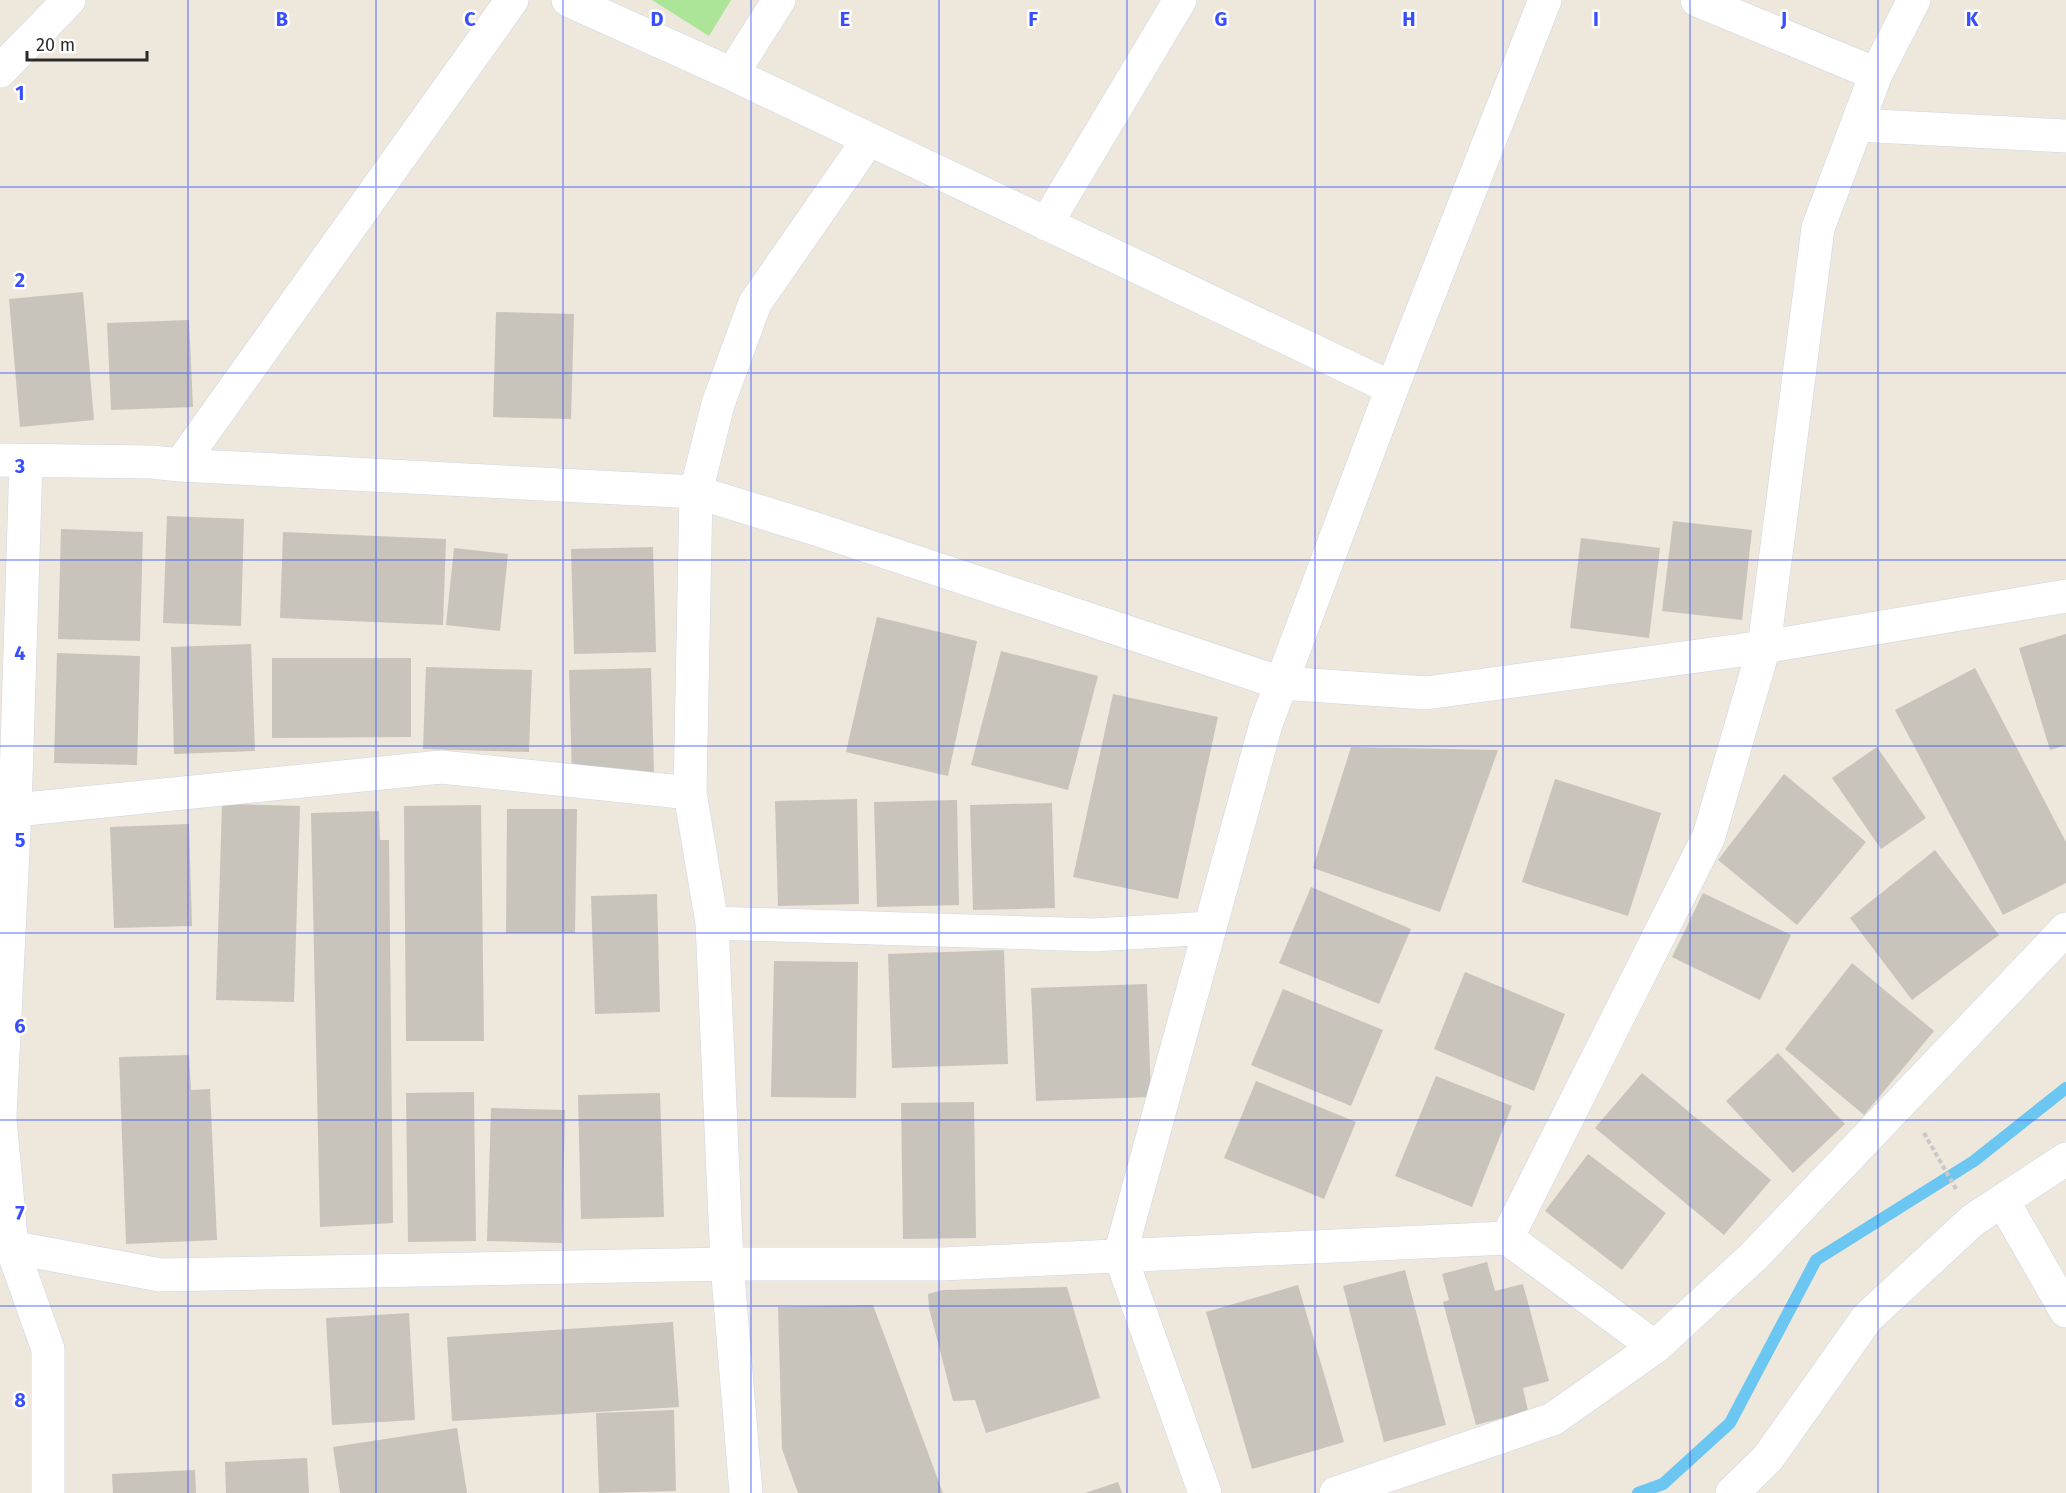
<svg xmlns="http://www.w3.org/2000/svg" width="2066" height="1493" font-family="'Fira Sans',sans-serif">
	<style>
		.green { fill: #ace597 }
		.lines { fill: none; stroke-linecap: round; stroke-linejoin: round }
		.stream { stroke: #6cc6f2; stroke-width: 12 }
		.building { fill: #c8c4bc }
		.street-casing { stroke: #d1d4e4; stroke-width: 34 }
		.path { stroke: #c8c8c8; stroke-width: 4; stroke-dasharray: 4.5 3; stroke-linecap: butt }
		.street { stroke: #fff; stroke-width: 33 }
		.grid { fill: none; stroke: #374fff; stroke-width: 1.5; stroke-opacity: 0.55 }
		.grid-label { font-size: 20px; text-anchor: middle; font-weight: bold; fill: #374fff; stroke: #fff; stroke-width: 5; stroke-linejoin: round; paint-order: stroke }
	</style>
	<rect width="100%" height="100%" fill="#ede7dc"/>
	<path class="green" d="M652,0H731L709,36Z"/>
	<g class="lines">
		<path class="stream" d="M1638,1493L1663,1484L1730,1423L1816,1260L1974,1161L2066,1088"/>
	</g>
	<path class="building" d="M83,292L94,420L20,427L9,299Z
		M496,312L574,314L571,419L493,417Z
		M189,320L193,407L111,410L107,323Z
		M167,516L244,519L241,626L163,623Z
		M1673,521L1752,530L1742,620L1662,611Z
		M61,529L143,532L140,641L58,639Z
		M283,532L446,539L443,625L280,618Z
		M1581,538L1660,548L1649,638L1570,628Z
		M653,547L656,652L574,654L571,549Z
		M454,548L508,554L500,631L446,625Z
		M877,617L977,641L948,776L846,752Z
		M2066,634V745L2050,750L2019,648Z
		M251,644L255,751L174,754L171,647Z
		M1001,651L1098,676L1068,790L971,765Z
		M57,653L140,656L137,765L54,763Z
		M272,658H411V737L272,738Z
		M426,667L532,670L529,752L423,749Z
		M651,668L654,773L572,775L569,670Z
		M1975,668L2066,842V883L2003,915L1895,710Z
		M1113,694L1218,717L1178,899L1073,877Z
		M1351,747L1498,750L1440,912L1313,868Z
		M1877,747L1926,818L1881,849L1832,778Z
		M1784,774L1866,842L1797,925L1718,860Z
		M1555,779L1661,813L1628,916L1522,882Z
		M857,799L859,904L778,906L775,801Z
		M957,800L959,905L877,907L874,802Z
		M1052,803L1055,908L973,910L970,805Z
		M222,804L300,806L294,1002L216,1000Z
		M481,805L484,1041H406L404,806Z
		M507,809H577L575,933H506Z
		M379,811L380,840H389L393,1223L320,1227L311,813Z
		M189,824L192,926L114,928L110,827Z
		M1935,850L1999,935L1912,1000L1850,918Z
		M1311,887L1411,929L1379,1004L1279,963Z
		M1703,893L1791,935L1760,1000L1672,957Z
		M657,894L660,1012L595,1014L591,896Z
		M1004,950L1008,1064L892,1068L888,954Z
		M774,961L858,962L856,1098L771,1097Z
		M1852,963L1934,1031L1864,1115L1785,1049Z
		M1465,972L1565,1014L1534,1091L1434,1049Z
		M1147,984L1151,1097L1036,1101L1031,988Z
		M1283,989L1383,1030L1351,1106L1251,1065Z
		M1778,1053L1845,1124L1793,1173L1726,1101Z
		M189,1055L191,1090L210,1089L217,1240L126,1244L119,1057Z
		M1642,1073L1771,1180L1724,1235L1595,1128Z
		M1436,1076L1512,1106L1472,1207L1395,1176Z
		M1256,1081L1356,1122L1324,1199L1224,1158Z
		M474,1092L476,1241L408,1242L406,1093Z
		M660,1093L664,1217L581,1219L578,1095Z
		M974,1102L976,1238L903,1239L901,1103Z
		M491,1108L565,1110L562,1243L487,1241Z
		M1588,1154L1666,1213L1622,1270L1545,1211Z
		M1487,1262L1495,1291L1523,1284L1549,1381L1523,1388L1528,1411L1476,1425L1443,1302L1449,1300L1442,1274Z
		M1405,1270L1446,1425L1384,1442L1343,1286Z
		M1298,1285L1344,1442L1252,1469L1206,1312Z
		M1067,1287L1100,1398L986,1433L975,1400L953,1401L929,1308L928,1294L943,1290Z
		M873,1305L943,1493H798L782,1449L778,1307Z
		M409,1313L415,1420L332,1425L326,1318Z
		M673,1322L679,1407L452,1421L447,1337Z
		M674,1410L676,1491L599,1493L596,1413Z
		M457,1428L467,1493H340L333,1447Z
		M307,1458L309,1493H226L225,1462Z
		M195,1470L196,1493H113L112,1474Z
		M1118,1482L1122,1493H1085Z"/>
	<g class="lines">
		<g class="street-casing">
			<path id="street" d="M568,0L732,74L1392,388
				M1697,0L1876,74
				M0,71L69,0
				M732,74L779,0
				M1857,125L2066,136
				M1046,224L1180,0
				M0,460L152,462L180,465L696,492L819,530L1281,683L1426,693L1764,647L2066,596
				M180,465L512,0
				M0,809L15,810L441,767L690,793
				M712,923L1094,935L1210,928
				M0,1116L15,810L26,461
				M0,1119L12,1248L48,1349V1493
				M2003,1201L2066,1311
				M1507,1238L1709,836L1764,647L1818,228L1876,74L1914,0
				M0,1245L160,1275L727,1264H942L1507,1238L1655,1347L1754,1256L2066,929
				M746,1493L727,1264L712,923L690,793L696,492L718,404L755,303L869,139
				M1205,1493L1120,1255L1266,724L1392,388L1545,0
				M1336,1493L1553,1419L1655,1347
				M1732,1493L1768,1458L1867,1318L1973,1220L2066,1159"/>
		</g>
		<path class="path" d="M1924,1133L1956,1189"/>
		<use href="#street" class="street"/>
	</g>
	<path class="grid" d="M188,0V1493M376,0V1493M563,0V1493M751,0V1493M939,0V1493M1127,0V1493M1315,0V1493M1503,0V1493M1690,0V1493M1878,0V1493M0,187H2066M0,373H2066M0,560H2066M0,746H2066M0,933H2066M0,1120H2066M0,1306H2066"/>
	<g class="grid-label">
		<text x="282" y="26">B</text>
		<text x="470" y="26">C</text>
		<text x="657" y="26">D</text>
		<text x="845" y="26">E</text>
		<text x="1033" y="26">F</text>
		<text x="1221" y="26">G</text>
		<text x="1409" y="26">H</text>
		<text x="1596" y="26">I</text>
		<text x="1784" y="26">J</text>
		<text x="1972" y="26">K</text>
		<text x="20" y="100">1</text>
		<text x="20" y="287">2</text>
		<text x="20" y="473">3</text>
		<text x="20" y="660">4</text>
		<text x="20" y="847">5</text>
		<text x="20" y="1033">6</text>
		<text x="20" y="1220">7</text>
		<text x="20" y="1407">8</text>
	</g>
	<path d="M27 51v9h120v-9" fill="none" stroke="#2b2b2b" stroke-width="3"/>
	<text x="36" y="51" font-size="18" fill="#2b2b2b" stroke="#ffffff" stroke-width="4.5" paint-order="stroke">20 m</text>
</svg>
